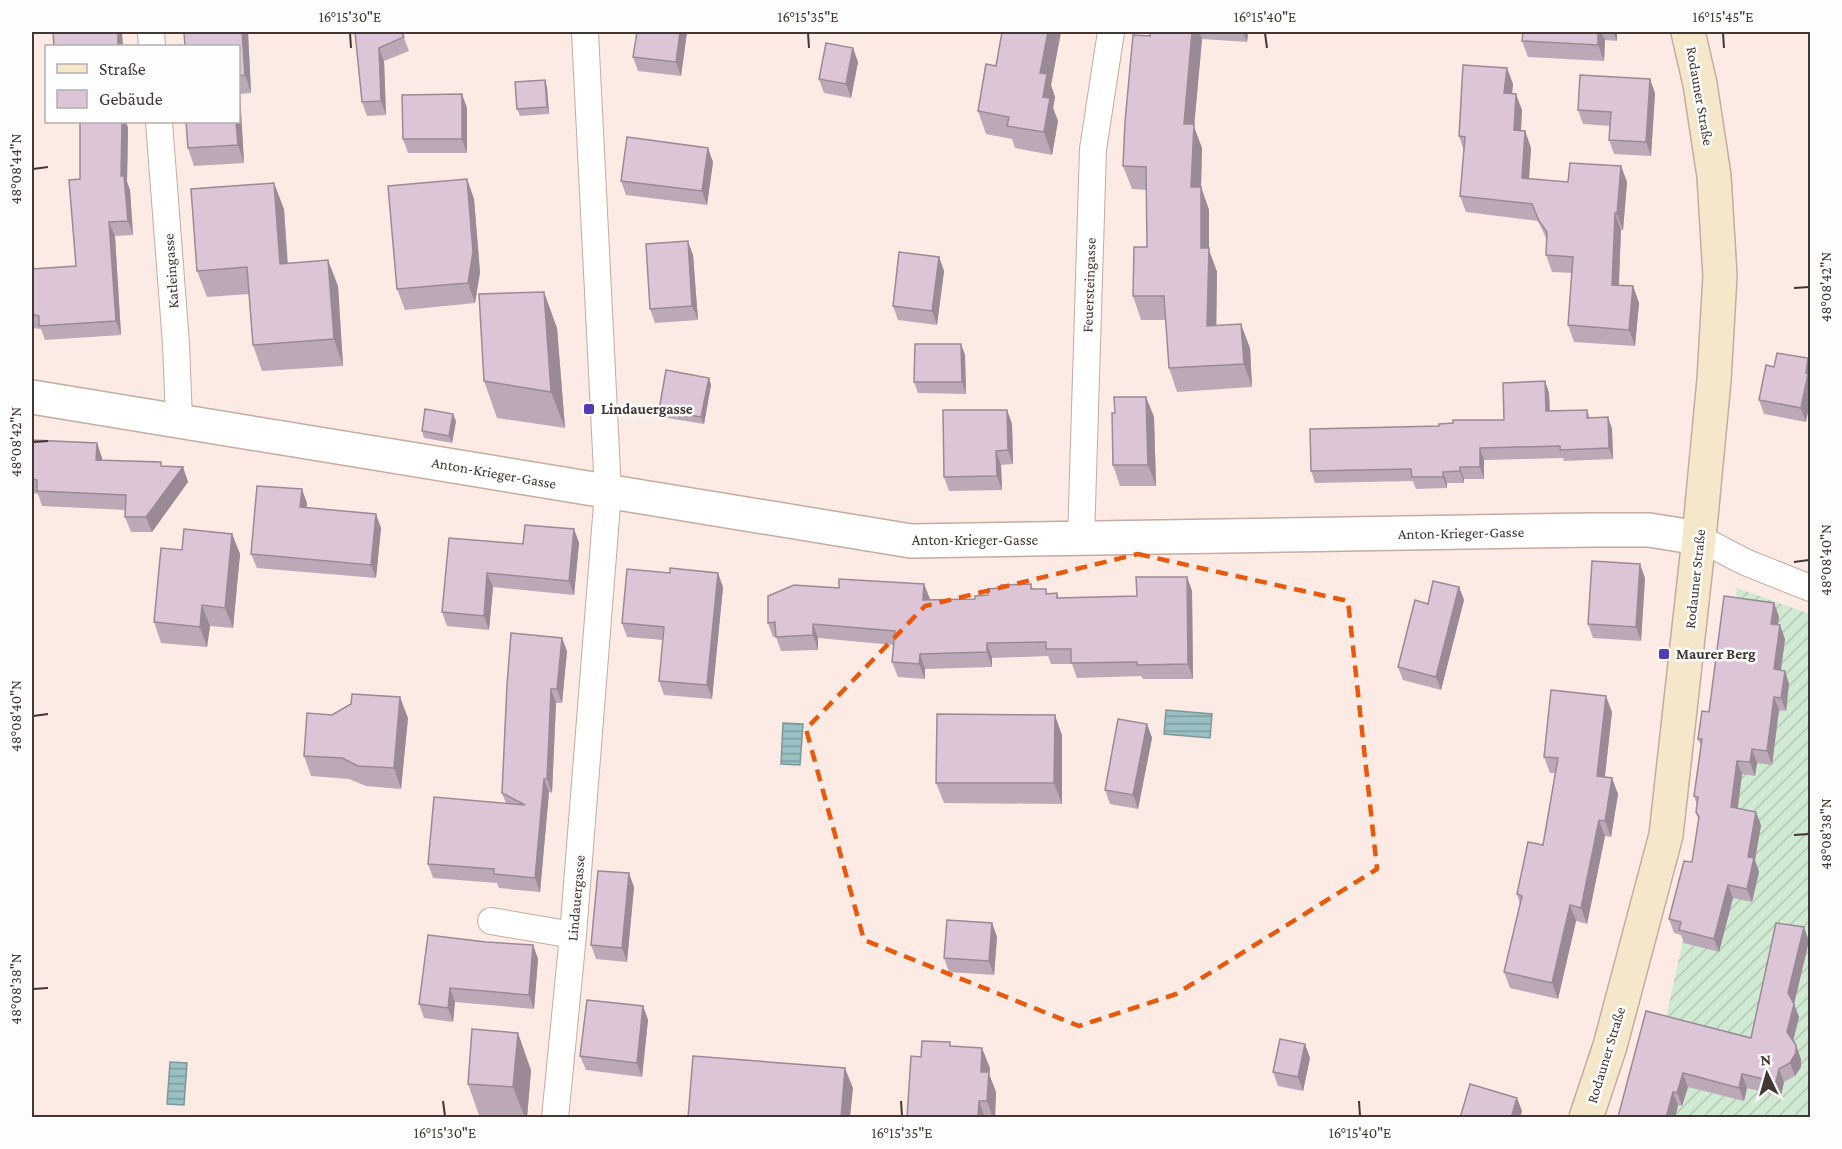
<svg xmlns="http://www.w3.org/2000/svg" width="1842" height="1149" font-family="'Crimson Pro',serif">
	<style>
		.garden { fill: url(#garden-furrows) }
		.water { fill: url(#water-rules); stroke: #7f9798; stroke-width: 1.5 }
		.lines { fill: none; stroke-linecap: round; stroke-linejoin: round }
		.minor-casing { stroke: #c5aba1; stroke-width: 28 }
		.tertiary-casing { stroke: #c5aba1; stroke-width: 36 }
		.secondary-casing { stroke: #c5aba1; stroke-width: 36 }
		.minor { stroke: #fff; stroke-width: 26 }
		.tertiary { stroke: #fff; stroke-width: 33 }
		.secondary { stroke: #f5e8ca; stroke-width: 33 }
		.wall { fill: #bca9b8 }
		.shaded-wall { fill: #998a96 }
		.building { fill: #dbc5d6; stroke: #998a96; stroke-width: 1.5 }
		.marked { fill: none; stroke: #e8590c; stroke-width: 4.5; stroke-dasharray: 12 8; stroke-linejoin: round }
		.ticks { fill: none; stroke: #423733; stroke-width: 2 }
		.poi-dot { fill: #533bb3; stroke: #fdfdfd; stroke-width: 2 }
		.labels { text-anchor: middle; stroke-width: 5; stroke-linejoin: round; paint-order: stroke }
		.street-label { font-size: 15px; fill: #423733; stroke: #fdfdfd }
		.poi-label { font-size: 15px; font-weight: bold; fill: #423733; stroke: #fdfdfd; text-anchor: start }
		.neatline { fill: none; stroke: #423733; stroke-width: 2 }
		.ticks-label { font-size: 15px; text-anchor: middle; fill: #423733 }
	</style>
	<defs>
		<pattern id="garden-furrows" width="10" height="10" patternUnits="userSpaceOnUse" patternTransform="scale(1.5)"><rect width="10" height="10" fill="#d0e9d2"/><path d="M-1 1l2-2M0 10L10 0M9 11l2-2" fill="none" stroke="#b4c8b5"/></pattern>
		<pattern id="water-rules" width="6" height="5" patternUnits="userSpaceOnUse" patternTransform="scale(1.5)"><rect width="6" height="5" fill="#99c0c3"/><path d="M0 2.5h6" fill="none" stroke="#7e9d9f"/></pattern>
	</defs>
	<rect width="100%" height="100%" fill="#fcebe5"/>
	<path class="garden" d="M1737,588L1810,614V1117L1644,1118L1697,876Z"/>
	<path class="water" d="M1166,710L1212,714L1210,738L1164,734Z
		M783,723L803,724L800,765L781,764Z
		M170,1062L187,1063L184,1105L167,1104Z"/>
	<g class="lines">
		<g class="minor-casing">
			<path id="minor" d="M151,32L152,46
				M159,122L176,344L179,420
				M1699,538L1745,562L1810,588
				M1081,539L1093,149L1111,32
				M491,921L573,935
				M555,1118L573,935L608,492L585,32"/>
		</g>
		<g class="tertiary-casing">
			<path id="tertiary" d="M32,397L911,541L1593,530H1649L1699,538"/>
		</g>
		<g class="secondary-casing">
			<path id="secondary" d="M1586,1118L1610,1046L1666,835L1699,538L1714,380L1720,276L1714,176L1700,84L1688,32"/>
		</g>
		<use href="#minor" class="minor"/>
		<use href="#tertiary" class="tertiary"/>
		<use href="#secondary" class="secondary"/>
	</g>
	<path class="wall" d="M184,32H248L251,93L240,94L244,163L194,166L188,148L238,122V46Z
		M355,32H407V33L403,35L409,51L384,61L386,115L367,116L362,102Z
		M687,32L681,76L638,71L633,57Z
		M1002,32H1061L1051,85L1055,97L1053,108L1058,121L1052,155L1015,148L1012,139L986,134L978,111L996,66Z
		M1150,32H1248L1247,42L1202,39L1194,127L1202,148L1201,187L1209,210V250L1217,272L1216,326L1250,348L1252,387L1177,392L1169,368L1166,320H1141L1133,296L1147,247V190L1132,189L1123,166Z
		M1523,32H1617V41L1605,40L1604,61L1528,57L1522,41Z
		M858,62L851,98L824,93L819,79Z
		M1507,68L1513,84L1512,94L1522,110L1521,131H1525L1531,148L1529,179L1568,182L1621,166L1627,182L1623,230H1621L1619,285L1633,286L1639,303L1635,346L1574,342L1568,325L1572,273L1552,272L1546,255L1547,240L1538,221L1466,212L1460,196L1464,151L1459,136Z
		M547,87L549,114L520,116L517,109Z
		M1655,93L1651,156L1614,154L1609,140L1610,126L1583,124L1578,110Z
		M467,108V153H408L403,139Z
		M80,122H126L128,128L127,182L130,190L133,235L115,236L121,335L45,340L41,329L32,328V269L76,266L80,179Z
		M713,162L707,205L626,195L621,181Z
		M467,179L474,199L480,272L475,303L405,310L397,289Z
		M284,209L288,263L338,286L343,366L262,371L253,345L249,294L207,297L197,271Z
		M693,255L698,320L655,323L650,309Z
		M939,257L944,271L937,325L898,320L893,306Z
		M557,328L565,428L497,418L484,381Z
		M961,344L965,355L966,394L918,393L914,382Z
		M1808,358L1806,422L1764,414L1759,400L1774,367Z
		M709,378L711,385L704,424L662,417L659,410Z
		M1545,381L1549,393L1550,411L1587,410L1590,418L1608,417L1612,429L1613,459L1564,461L1563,458L1484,460V479H1464V483H1447V488L1416,489L1413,481L1315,483L1311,471L1439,426L1504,420Z
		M1146,397L1154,417L1156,486H1120L1113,465L1115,413Z
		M1007,410L1012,424L1013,464L1001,465L1002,490L949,491L944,477Z
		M456,421L452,443L424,438L422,431Z
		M32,440L97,443L102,458V460L163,466L183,467L188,482L152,532H131L125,517L126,510L42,506L38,494L32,493Z
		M307,503L306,508L381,528L376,578L257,568L251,554Z
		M574,529L579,543L574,595L493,587L489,630L447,626L442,612L449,538L523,544Z
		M232,534L240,554L233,628L210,626L207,647L161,643L154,622L182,550Z
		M1187,577L1192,591L1193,679H1143L1141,676L1077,678L1072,664H1051L1048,656L992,658V667L925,669V679L898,677L892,662L894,645L818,638V650L781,651L776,637H773L768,623L839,588L924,584L930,600L975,599L988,595L1001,588L1031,584L1033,589L1048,594L1057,593L1059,598L1137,596Z
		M1645,578L1641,641L1593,638L1588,624Z
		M723,587L712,699L664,695L659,681L663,640L627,637L622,623Z
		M1459,587L1464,600L1441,690L1403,680L1398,667L1428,604Z
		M1774,603L1779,617L1778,625L1785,639L1781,670L1785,671L1789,684L1786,711L1779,710L1772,765L1757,763L1755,776L1742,774L1738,808L1761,825L1755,860L1759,872L1752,902L1733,898L1719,952L1684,943L1681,935L1674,933L1669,919L1692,862L1699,820L1696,812L1697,805L1694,796L1701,746L1698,739L1709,712Z
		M567,651L562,703H556L552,793L549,792L540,892L499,888L497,883L433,878L428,864L506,803L502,793Z
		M1612,712L1605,777L1618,794L1611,837L1605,836L1587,924L1576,921L1558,999L1510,988L1504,972L1520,904L1517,894L1543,845L1555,773H1550L1544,757Z
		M408,718L401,789L366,786L349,779L311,776L304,756Z
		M1147,724L1152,738L1138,809L1110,804L1105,790Z
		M1062,735V804L944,803L936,783Z
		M634,887L627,962L596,959L591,945Z
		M992,923L997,937L994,975L949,972L944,958Z
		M1809,941L1794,1004L1799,1017L1793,1041L1801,1059V1067L1795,1076L1784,1082L1781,1096L1747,1088L1744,1101L1688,1087L1682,1106L1678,1105L1675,1118H1618L1646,1011L1751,1038Z
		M533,945L538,959L534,1009L455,1002L453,1022L424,1018L419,1004Z
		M643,1006L648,1020L642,1077L586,1070L580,1056Z
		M951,1046L990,1068L989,1074L996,1092L995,1118H907L921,1057Z
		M1310,1058L1303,1091L1278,1086L1273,1072Z
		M531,1070L527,1118H480L468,1084Z"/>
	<path class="shaded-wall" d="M118,32H122L123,46H118Z
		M242,32H248L251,93L245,75Z
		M680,32H687L681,76L676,62Z
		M1048,32H1061L1051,85L1055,97L1053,108L1058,121L1052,155L1044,132L1043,97L1040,73Z
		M1192,32H1199L1202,39L1194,127L1202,148L1201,187L1209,210V250L1217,272L1216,350L1207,326L1184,124Z
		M1243,32H1248L1247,42Z
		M1598,32H1601L1605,40L1604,61L1598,45Z
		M1613,32H1617V41Z
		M379,48L384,61L386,115L381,101Z
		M853,48L858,62L851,98L846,84Z
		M1507,68L1513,84L1510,110L1504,93Z
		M1650,79L1655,93L1651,156L1646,142Z
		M545,80L547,87L549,114L547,107Z
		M238,90L240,94L244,163L238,145L236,122H238Z
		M462,94L467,108V153L462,139Z
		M1516,94L1522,110L1520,147L1514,130Z
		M122,122H126L128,128L127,182L130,190L133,235L128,221L121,176Z
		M1525,131L1531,148L1528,195L1522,178Z
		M708,148L713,162L707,205L702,191Z
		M1621,166L1627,182L1623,230L1617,214Z
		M467,179L474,199L480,272L475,303L468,283Z
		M274,183L284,209L289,290L280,264Z
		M1615,213L1621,230L1618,301L1612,285Z
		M109,222L115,236L121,335L116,321Z
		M688,241L693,255L698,320L692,306Z
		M939,257L944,271L937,325L932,311Z
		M328,260L338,286L343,366L334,339Z
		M1633,286L1639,303L1635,346L1629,330Z
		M544,292L557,328L565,428L551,392Z
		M1241,324L1250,348L1252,387L1244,364Z
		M961,344L965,355L966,394L962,382Z
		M1808,358L1810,363V402L1806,422L1801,408Z
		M709,378L711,385L704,424L701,417Z
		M1545,381L1549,393L1550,423L1546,411Z
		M1146,397L1154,417L1156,486L1148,465Z
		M1007,410L1012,424L1013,464L1008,450Z
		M453,414L456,421L452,443L449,436Z
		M1608,417L1612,429L1613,459L1609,448Z
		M97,443L102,458V475L96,460Z
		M1480,448L1484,460V479L1480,467Z
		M996,451L1001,465L1002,490L997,476Z
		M183,467L188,482L152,532L146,517Z
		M1460,467L1464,479V483L1460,471Z
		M1443,472L1447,483V488L1443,477Z
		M302,489L307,503L305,521L300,507Z
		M376,514L381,528L376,578L371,565Z
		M574,529L579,543L574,595L569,581Z
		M232,534L240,554L233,628L225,608Z
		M1640,564L1645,578L1641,641L1636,627Z
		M487,573L493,587L489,630L484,616Z
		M718,573L723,587L712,699L707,685Z
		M1187,577L1192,591L1193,679L1188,664Z
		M924,584L930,599L929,615L923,600Z
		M1459,587L1464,600L1441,690L1436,677Z
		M1774,603L1779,617L1776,638L1771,624Z
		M202,605L210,626L207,647L200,627Z
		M813,624L818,638V650L813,635Z
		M1780,625L1785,639L1779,683L1774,669Z
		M562,638L567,651L562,703L557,689Z
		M987,643L992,658V667L987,652Z
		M920,654L925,669V679L919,664Z
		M1785,671L1789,684L1786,711L1781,698Z
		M551,689L556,703L552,793L547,779Z
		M1606,696L1612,712L1603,792L1597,776Z
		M400,697L408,718L401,789L394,768Z
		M1774,697L1779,710L1772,765L1767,751Z
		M1055,715L1062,735V804L1054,783Z
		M1147,724L1152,738L1138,809L1133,795Z
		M1752,749L1757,763L1755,776L1750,762Z
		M1737,761L1742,774L1736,821L1731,807Z
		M1612,778L1618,794L1611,837L1605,821Z
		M544,779L549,792L540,892L535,878Z
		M1756,812L1761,825L1755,860L1759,872L1752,902L1747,889L1748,857Z
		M1599,820L1605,836L1587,924L1581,908Z
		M629,873L634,887L627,962L622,948Z
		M1728,885L1733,898L1719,952L1714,939Z
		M1570,905L1576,921L1558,999L1552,983Z
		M992,923L997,937L994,975L989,961Z
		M1804,927L1809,941L1794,1004L1799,1017L1792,1045L1787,1032L1788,993Z
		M533,945L538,959L534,1009L529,995Z
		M450,988L455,1002L453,1022L448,1008Z
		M643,1006L648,1020L642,1077L637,1063Z
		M518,1033L531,1070L527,1118H525L513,1087Z
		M1305,1044L1310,1058L1303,1091L1298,1077Z
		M1796,1045L1801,1059V1067L1795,1076L1790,1063Z
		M982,1048L990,1068L989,1074L996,1092L995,1118H993L987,1101L981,1072Z
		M845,1068L853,1088L850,1118H841Z
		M1779,1069L1784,1082L1781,1096L1776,1082Z
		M1683,1073L1688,1087L1682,1106L1677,1093Z
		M1742,1074L1747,1088L1744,1101L1739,1088Z
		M1673,1092L1678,1105L1675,1118H1666Z
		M1517,1098L1522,1111L1520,1118H1511Z
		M979,1101L985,1118H978Z"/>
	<path class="building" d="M53,32H118V46H54Z
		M184,32H242L245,75L238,76V46H185Z
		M355,32H401L404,37L379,48L381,101L362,102Z
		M637,32H680L676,62L633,57Z
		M1002,32H1048L1040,73L1047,74L1043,97L1050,98L1044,132L1007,126L1009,117L978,111L986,64L996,66Z
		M1150,32H1192L1184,124H1194L1191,187H1201V248H1209L1207,326L1241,324L1244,364L1169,368L1164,296H1133L1134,247H1147L1146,167L1123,166L1125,122L1133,35L1150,36Z
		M1523,32H1598V45L1522,41Z
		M826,43L853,48L846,84L819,79Z
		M1463,65L1507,68L1504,93L1516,94L1514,130L1525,131L1522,178L1568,182L1570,163L1621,166L1617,214L1615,213L1612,285L1633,286L1629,330L1568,325L1573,257L1546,255L1547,232L1539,221L1532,204L1460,196L1465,137L1459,136Z
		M1580,75L1650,79L1646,142L1609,140L1611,112L1578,110Z
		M545,80L547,107L517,109L515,82Z
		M462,94V139H403L402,95Z
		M80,122H122L121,176H124L128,221L109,222L116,321L39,326V316L32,314V269L76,266L69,180L80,179Z
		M186,122H236L238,145L188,148Z
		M627,137L708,148L702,191L621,181Z
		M467,179L473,252L468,283L397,289L388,186Z
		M274,183L280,264L328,260L334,339L253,345L247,267L197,271L191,189Z
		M688,241L692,306L650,309L646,244Z
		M899,252L939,257L932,311L893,306Z
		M544,292L551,392L484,381L479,294Z
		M915,344H961L962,382H914Z
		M1777,353L1808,358L1806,373L1808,374L1801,408L1759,400L1766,365L1774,367Z
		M666,370L709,378L701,417L659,410Z
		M1545,381L1546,411L1587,410V418L1608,417L1609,448L1560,450V446L1480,448V467H1460V471L1443,472V477H1412L1411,469L1311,471L1310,429L1439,426V424L1453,423V420H1504L1503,383Z
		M1114,397H1146L1148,465H1113L1112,413H1115Z
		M425,409L453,414L449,436L422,431Z
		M943,410H1007L1008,450L996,451L997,476L944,477Z
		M32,440L97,443L96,460L161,462V466L183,467L146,517H125L126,495L37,491V480L32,479Z
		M257,486L302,489L300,507L376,514L371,565L251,554Z
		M525,525L574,529L569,581L487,573L484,616L442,612L449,538L523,544Z
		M184,529L232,534L225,608L202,605L200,627L154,622L161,548L182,550Z
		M1592,561L1640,564L1636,627L1588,624Z
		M670,568L718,573L707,685L659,681L664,627L622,623L627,569L670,573Z
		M1136,577H1187L1188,664L1137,665V662L1071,663V649H1046V642L987,643V652L920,654L919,664L892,662L895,631L813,624V635L776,637L775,622L768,623V596L794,585L839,588V579L924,584L923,600L975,599V596L988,595V589L1001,588V585L1031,584V589H1046V594L1057,593V598L1137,596Z
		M1433,581L1459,587L1436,677L1398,667L1415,600L1428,604Z
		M1724,596L1774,603L1771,624L1780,625L1774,669L1785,671L1781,698L1774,697L1767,751L1752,749L1750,762L1737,761L1731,807L1756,812L1748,857L1754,858L1747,889L1728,885L1714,939L1679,930L1681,922L1669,919L1684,861L1692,862L1699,817L1696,812L1698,797L1694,796L1702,739H1698L1702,711L1709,712Z
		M511,633L562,638L557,689H551L547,779H544L535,878L494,874V869L428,864L434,797L525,805L502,793L507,685Z
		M1551,690L1606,696L1597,776L1612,778L1605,821L1599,820L1581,908L1570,905L1552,983L1504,972L1522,896L1517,894L1528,842L1543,845L1558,758L1544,757Z
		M352,694L400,697L394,768L358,766L342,758L304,756L307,713L332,715L351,704Z
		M937,714L1055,715L1054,783H936Z
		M1118,719L1147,724L1133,795L1105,790Z
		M598,871L629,873L622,948L591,945Z
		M947,920L992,923L989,961L944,958Z
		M1776,923L1804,927L1788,993L1794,1004L1787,1032L1796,1045V1053L1790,1063L1779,1069L1776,1082L1742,1074L1739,1088L1683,1073L1677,1093L1673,1092L1666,1118L1618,1117L1646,1011L1751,1038Z
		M428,935L486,942L533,945L529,995L450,988L448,1008L419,1004Z
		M587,1000L643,1006L637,1063L580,1056Z
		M472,1029L518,1033L513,1087L468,1084Z
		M1280,1039L1305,1044L1298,1077L1273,1072Z
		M922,1041L950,1042V1046L982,1048L981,1072H989L987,1101H979L978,1118H907L911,1056L921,1057Z
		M693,1056L845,1068L841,1118H688Z
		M1470,1084L1517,1098L1511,1118H1460Z
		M586,1116L606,1118H586Z"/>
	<path class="marked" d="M1138,554L1348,601L1377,869L1176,994L1079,1026L864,940L806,729L925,606Z"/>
	<path class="ticks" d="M350,33L351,48M808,33L809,48M1265,33L1267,48M1723,33L1724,48M33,169L48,167M1794,288L1809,287M33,442L48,441M1794,562L1809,560M33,716L48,714M1794,835L1809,834M33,989L48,988M443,1101L445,1116M901,1101L902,1116M1359,1101L1360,1116"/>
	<g class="poi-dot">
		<rect x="583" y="403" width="12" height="12" rx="3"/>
		<rect x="1658" y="648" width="12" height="12" rx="3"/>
	</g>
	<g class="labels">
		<g class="street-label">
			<text transform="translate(1700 96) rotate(80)" y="5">Rodauner Straße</text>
			<text transform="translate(171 271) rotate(-94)" y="5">Katleingasse</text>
			<text transform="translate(1089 285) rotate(-88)" y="5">Feuersteingasse</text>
			<text transform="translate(494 473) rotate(10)" y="5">Anton-Krieger-Gasse</text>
			<text transform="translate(1461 533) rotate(-1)" y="5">Anton-Krieger-Gasse</text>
			<text x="975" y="545">Anton-Krieger-Gasse</text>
			<text transform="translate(1695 579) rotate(-84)" y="5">Rodauner Straße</text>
			<text transform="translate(576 898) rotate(-85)" y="5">Lindauergasse</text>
			<text transform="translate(1606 1055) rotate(-73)" y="5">Rodauner Straße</text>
		</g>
		<g class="poi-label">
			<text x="601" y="414">Lindauergasse</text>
			<text x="1676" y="659">Maurer Berg</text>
		</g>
	</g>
	<rect width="1842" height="1149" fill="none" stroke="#fdfdfd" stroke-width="66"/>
	<rect x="45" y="45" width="195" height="78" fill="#fdfdfd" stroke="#b2aeac" stroke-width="1.5"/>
	<rect x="57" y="64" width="30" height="9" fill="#f5e8ca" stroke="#b2aeac" stroke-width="1.5"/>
	<text x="99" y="75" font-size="18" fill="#423733">Straße</text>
	<rect x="57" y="90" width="30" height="18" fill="#dbc5d6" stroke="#b2aeac" stroke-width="1.5"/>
	<text x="99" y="105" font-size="18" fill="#423733">Gebäude</text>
	<g transform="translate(1767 1074) rotate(355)" stroke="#fdfdfd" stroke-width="4.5" paint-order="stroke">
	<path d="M0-4.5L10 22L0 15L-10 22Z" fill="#423733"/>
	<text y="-9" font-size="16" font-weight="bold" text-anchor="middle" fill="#423733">N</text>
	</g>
	<rect x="33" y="33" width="1776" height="1083" class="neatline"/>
	<g class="ticks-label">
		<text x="350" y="22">16°15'30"E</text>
		<text x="808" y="22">16°15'35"E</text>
		<text x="1265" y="22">16°15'40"E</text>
		<text x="1723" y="22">16°15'45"E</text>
		<text transform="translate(16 169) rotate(-90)" y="5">48°08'44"N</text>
		<text transform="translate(1826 287) rotate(-90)" y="5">48°08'42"N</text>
		<text transform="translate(16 442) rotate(-90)" y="5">48°08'42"N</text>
		<text transform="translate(1826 560) rotate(-90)" y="5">48°08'40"N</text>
		<text transform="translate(16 716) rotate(-90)" y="5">48°08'40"N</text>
		<text transform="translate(1826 834) rotate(-90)" y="5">48°08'38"N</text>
		<text transform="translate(16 989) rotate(-90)" y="5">48°08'38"N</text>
		<text x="445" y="1138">16°15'30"E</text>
		<text x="902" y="1138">16°15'35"E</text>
		<text x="1360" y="1138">16°15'40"E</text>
	</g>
</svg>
